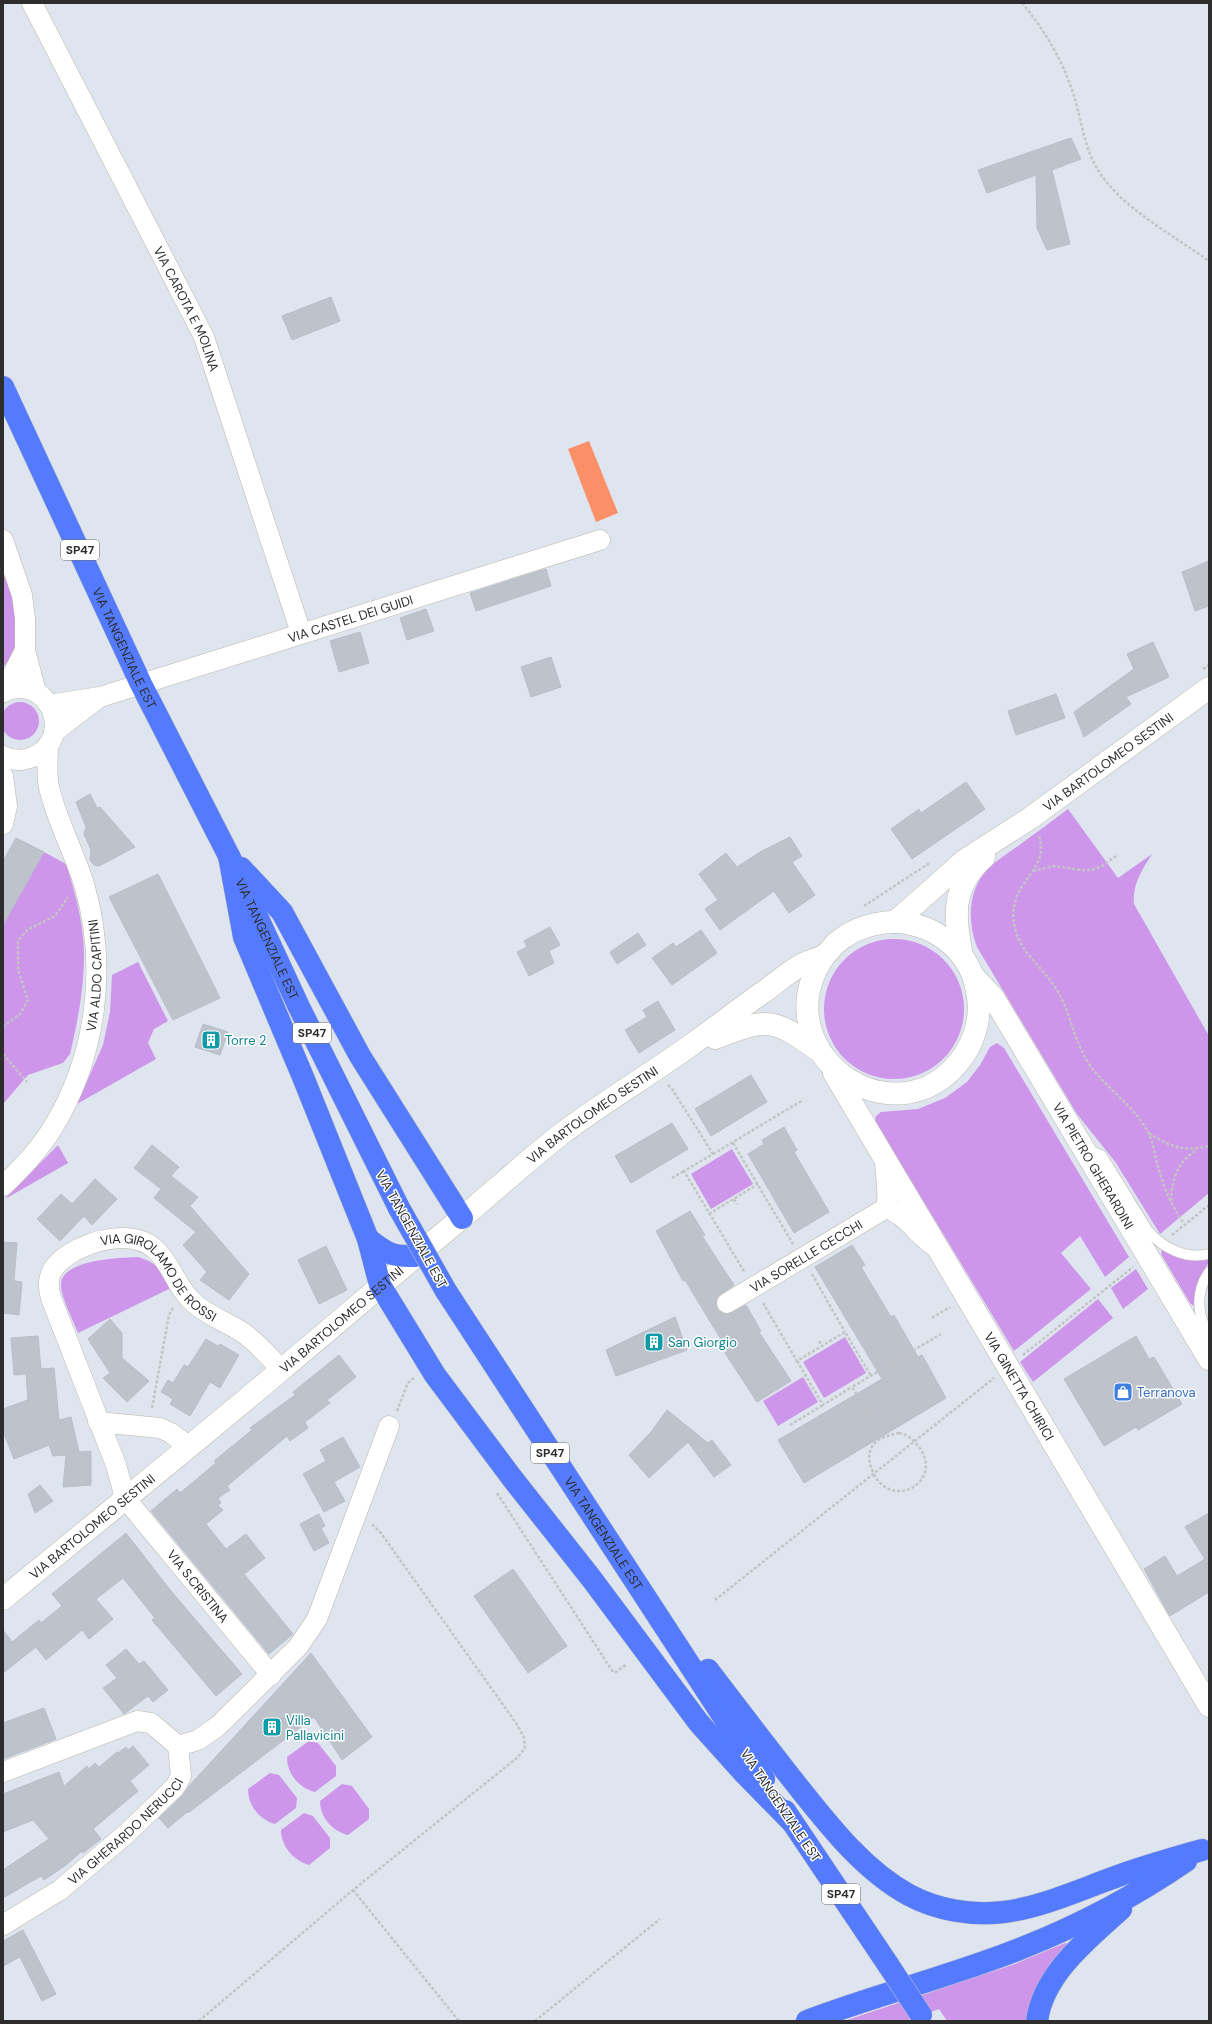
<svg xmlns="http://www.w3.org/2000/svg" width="1212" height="2024" font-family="'DM Sans',sans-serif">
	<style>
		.green { fill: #ce96ea }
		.water { fill: #fa8f68 }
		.building { fill: #bdc2cb; stroke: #b7becb }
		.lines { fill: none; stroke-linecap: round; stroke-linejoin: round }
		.service-casing { stroke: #bab7ab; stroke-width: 11 }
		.minor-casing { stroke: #bab7ab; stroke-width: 21 }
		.secondary-casing { stroke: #bab7ab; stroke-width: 23 }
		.primary-casing { stroke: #c4c4c4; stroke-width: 23 }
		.path { stroke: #c4c4c4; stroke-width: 2.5; stroke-dasharray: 3 2; stroke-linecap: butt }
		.service { stroke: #fff; stroke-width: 10 }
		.minor { stroke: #fff; stroke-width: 20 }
		.secondary { stroke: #fff; stroke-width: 22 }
		.primary { stroke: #547bfe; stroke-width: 22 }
		.primary-bridge-casing { stroke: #c4c4c4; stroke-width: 23; stroke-linecap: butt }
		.primary-bridge { stroke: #547bfe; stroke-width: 22 }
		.labels { text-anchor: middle; stroke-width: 3; stroke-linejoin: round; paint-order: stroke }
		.shield { fill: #fff; stroke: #6c6c6c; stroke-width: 1 }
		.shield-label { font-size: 12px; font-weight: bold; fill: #2d2d2d }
		.street-label { font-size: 13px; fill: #2d2d2d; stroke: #fff }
		.culture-label { font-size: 13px; fill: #0d838f; stroke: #fff; text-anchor: start }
		.shop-label { font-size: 13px; fill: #366cbe; stroke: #fff; text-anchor: start }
	</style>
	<rect width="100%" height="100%" fill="#dee5ef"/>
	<path class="green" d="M3,568C11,591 22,628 14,652C12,657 6,663 3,668Z
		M1 721a19 19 0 1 1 38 0a19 19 0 1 1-38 0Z
		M1068,809L1118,878L1152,854C1142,870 1132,885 1134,904L1209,1036V1193L1160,1234L1116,1163L1077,1114L977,947C967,921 968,889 988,869C997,860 1008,853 1018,846C1034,834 1051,822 1068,809Z
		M44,852L66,864C73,885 79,907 82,929C88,968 79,1017 70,1054L63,1063L28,1075L3,1104V925Z
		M824 1009a70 70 0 1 1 140 0a70 70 0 1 1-140 0Z
		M138,962L168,1021L154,1029L148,1043L156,1059L77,1104L103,1045L110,1012L112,975Z
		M997,1043L1004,1048L1129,1257L1105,1277L1080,1236L1061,1253L1091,1289L1014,1351L875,1121L876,1116L881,1112L918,1109L945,1098L967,1082L980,1065L990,1047Z
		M58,1145L68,1163L5,1199Z
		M732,1149L753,1184L711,1209L691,1174Z
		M1162,1250L1175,1256L1209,1258V1262L1199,1279L1194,1306L1190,1303L1161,1254Z
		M138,1257C159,1263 160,1271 171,1288L78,1333C74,1322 61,1297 61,1286C59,1259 121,1258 138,1257Z
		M1136,1269L1148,1289L1123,1309L1111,1288Z
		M1098,1299L1113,1318L1033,1382L1020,1362Z
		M845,1337L866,1373L824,1398L803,1362Z
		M803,1377L818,1402L778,1426L763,1401Z
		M309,1741L318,1743L336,1766V1776L315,1792C299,1788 287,1774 287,1757Z
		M270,1773L279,1775L297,1798L296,1808L275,1824C260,1820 248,1806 248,1789Z
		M342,1784L352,1786L369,1809V1819L348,1835C332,1831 320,1817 320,1801Z
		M304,1813L313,1816L330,1838V1848L309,1865C294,1861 281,1846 281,1830Z
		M1065,1943L1069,1944L1030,2021H947L939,2009L905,2021H844L1015,1964Z"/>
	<path class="water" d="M589,441L618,513L596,522L568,449Z"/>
	<path class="building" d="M1071,138L1081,159L1052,170L1070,244L1047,250L1037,228L1036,175L987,193L978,170Z
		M331,297L340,321L292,340L282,316Z
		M1209,561V606L1195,611L1182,572Z
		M546,569L551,586L476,611L470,593Z
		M426,609L434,631L407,640L400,618Z
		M360,632L369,663L339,672L330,641Z
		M1153,642L1169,677L1126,697L1131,704L1084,737L1074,712L1134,669L1127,654Z
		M551,657L561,687L531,697L521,667Z
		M1056,694L1065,718L1016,735L1008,711Z
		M966,782L985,809L912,859L891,829L919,809L921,813Z
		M90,794L97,808L100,807L135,847L99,866L94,865L90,860L91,850L84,834L86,827L76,802Z
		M790,837L802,856L792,862L815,895L789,913L774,891L720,930L705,909L718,900L699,874L726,853L737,867L760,852Z
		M16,838L44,852L3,925V861Z
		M158,874L220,998L173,1020L109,897Z
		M550,927L560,945L549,951L554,963L529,976L517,952L527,947L524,941Z
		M701,930L717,953L672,985L652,958L673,943L676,947Z
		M638,933L646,945L617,964L610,952Z
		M658,1001L675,1030L639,1053L625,1030L647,1017L643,1010Z
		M203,1024L228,1032L220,1055L195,1047Z
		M751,1075L767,1102L711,1136L695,1109Z
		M672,1123L688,1149L631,1183L615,1156Z
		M784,1127L797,1150L794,1152L829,1212L794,1233L748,1154L764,1144L762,1140Z
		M152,1145L179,1167L171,1176L198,1197L190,1206L249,1274L229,1300L200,1280L207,1272L183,1245L196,1232L154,1198L161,1189L134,1168Z
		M95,1179L117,1199L92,1225L84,1216L60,1241L37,1219L61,1194L72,1204Z
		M690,1211L705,1235L702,1236L734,1285L717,1297L716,1303L717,1309L722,1313L728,1314L746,1305L761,1331L759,1332L791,1381L757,1402L725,1353L728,1351L685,1280L683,1281L656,1231Z
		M3,1242L17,1243L14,1281L22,1282L19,1315L3,1313Z
		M852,1245L865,1265L861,1267L891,1317L894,1315L918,1357L922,1355L946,1398L804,1483L778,1440L882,1379L815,1267Z
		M326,1246L347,1290L319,1304L298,1260Z
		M675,1317L687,1350L616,1376L606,1350Z
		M110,1319L122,1333V1358L149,1381L127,1402L103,1378L110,1373L88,1339Z
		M38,1336L41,1369L54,1368L59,1420L71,1417L79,1452L91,1451V1485L63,1487L66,1455L53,1456L49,1445L14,1459L3,1431V1409L28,1400L26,1374L14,1375L11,1338Z
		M1136,1336L1149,1359L1154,1357L1182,1404L1138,1430L1136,1427L1104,1446L1064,1379Z
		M206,1339L218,1346L220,1344L239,1355L220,1388L210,1382L190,1416L170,1404L173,1399L161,1392L168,1380L173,1383L184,1365L188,1367Z
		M339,1355L356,1377L327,1400L330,1403L305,1422L308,1428L290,1441L287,1436L227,1486L230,1490L218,1498L221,1503L218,1505L223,1510L206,1524L226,1549L246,1534L265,1558L244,1574L293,1634L269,1654L151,1511L177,1489L180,1493L216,1463L214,1461L252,1430L250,1428L295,1395L293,1392Z
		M667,1410L708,1443L712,1440L731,1465L714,1477L688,1442L649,1478L629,1455L651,1432Z
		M343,1437L360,1467L334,1482L345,1501L324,1512L303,1474L326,1461L320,1450Z
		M40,1485L53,1501L35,1513L28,1494Z
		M1209,1513V1592L1170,1616L1144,1569L1165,1556L1177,1576L1205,1559L1185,1527Z
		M319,1514L325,1526L321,1528L329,1543L314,1551L300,1524Z
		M126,1533L171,1591L242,1674L216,1696L152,1620L155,1618L123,1578L96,1599L113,1619L89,1639L82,1630L46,1660L36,1647L3,1673V1630L12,1642L39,1620L41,1623L62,1606L52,1594Z
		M513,1569L567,1646L528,1673L474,1596Z
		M126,1649L139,1664L144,1661L168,1690L153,1702L148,1696L124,1714L103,1688L117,1678L106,1665Z
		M311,1653L372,1737L342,1760L314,1717L188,1813L187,1812L168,1828L159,1818L183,1795L189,1786Z
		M44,1708L56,1739L3,1759V1723Z
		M133,1746L149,1765L130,1781L138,1791L93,1829L101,1839L83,1853L82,1851L66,1865L44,1880L41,1876L3,1898V1870L49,1839L33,1820L3,1832V1794L59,1772L64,1786L87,1766L89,1769L95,1763L99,1767L117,1752L118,1753L126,1747L128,1750Z
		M23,1930L56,1994L42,2001L20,1957L3,1966V1941Z"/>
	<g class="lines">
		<g class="service-casing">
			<path id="service" d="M1089,1150L1101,1155L1105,1161L1148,1231C1163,1248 1186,1260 1209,1254
				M1209,1272C1195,1292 1197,1315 1209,1335"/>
		</g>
		<g class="minor-casing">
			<g id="minor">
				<path id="s1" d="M32,3L204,337L301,633"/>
				<path d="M3,540L22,595L25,618V650L36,692"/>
				<path d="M3,692C48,671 77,738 33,757C23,761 13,761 3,756"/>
				<path d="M4,692L25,650"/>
				<path id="s2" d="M49,705L100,697L600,540"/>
				<path d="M54,732L97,699"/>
				<path d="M3,776L7,806L3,824"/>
				<path d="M885,1159C885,1176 890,1192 886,1208"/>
				<path id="s3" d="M3,1186C21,1169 39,1150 52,1129C97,1056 108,966 84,884C74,852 56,819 49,787C46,774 48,759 48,745"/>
				<path d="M886,1208C907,1215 916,1234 934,1246"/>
				<path id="s4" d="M727,1303L886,1208"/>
				<path d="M98,1422L160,1428L171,1433L188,1446"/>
				<path id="s5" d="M271,1675L125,1498L116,1465L51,1298C45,1279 51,1266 68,1255C92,1239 136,1228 158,1252C173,1268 178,1290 195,1304C209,1316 226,1322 242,1332C257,1342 269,1357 282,1370"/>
				<path d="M178,1746L198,1740L218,1726L298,1647L317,1619L389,1426"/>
				<path d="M3,1772L137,1721L151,1723L178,1746"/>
				<path id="s6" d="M3,1925L60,1890L126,1834L175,1787L181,1776L178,1746"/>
			</g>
		</g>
		<g class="secondary-casing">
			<g id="secondary">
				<path id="s7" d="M895,922L965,860L1029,819L1209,688"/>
				<path d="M962,956C954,916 951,887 984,857"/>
				<path id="s8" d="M974,977L993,997L1209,1359"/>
				<path d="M715,1038C768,1017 773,1018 819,1051"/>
				<path id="s9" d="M834,1073L1209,1706"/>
				<path id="s10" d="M3,1599C95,1523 189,1448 280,1371C341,1320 401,1268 463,1217C495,1190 527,1161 560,1135C602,1103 648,1076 691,1045C715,1028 738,1010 762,993C775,984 787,973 801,965C808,961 816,960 823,956C827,954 831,949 834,945C846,934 860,927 876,924C921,914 969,944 977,991C982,1014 976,1039 962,1058C895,1148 759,1050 825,955"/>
			</g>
		</g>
		<g class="primary-casing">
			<g id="primary">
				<path id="s11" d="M3,387L141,684L229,856L299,1007L399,1208"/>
				<path d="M229,856L244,937L303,1077L368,1239L380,1285L435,1375L512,1478L591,1578L699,1723L743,1772L792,1822"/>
				<path d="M241,868L282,912L360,1056L462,1218"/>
				<path d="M368,1239C386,1253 392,1257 415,1256"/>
				<path id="s12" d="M446,1291L764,1779"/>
				<path d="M708,1670C737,1708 766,1746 796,1784C828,1824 863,1870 909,1895C937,1910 972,1916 1004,1912C1043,1907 1081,1889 1118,1876C1145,1866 1174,1858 1202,1850"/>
				<path d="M785,1811L889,1966"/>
				<path d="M807,2021C878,1994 952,1976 1022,1948C1080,1925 1135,1896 1186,1861"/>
				<path d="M1037,2021C1043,1974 1088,1939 1121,1909"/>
			</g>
		</g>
		<path class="path" d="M1022,3C1044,29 1063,61 1073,93C1080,114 1084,144 1094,163C1115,205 1172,234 1209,261
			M1203,669L1209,665
			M1039,836C1051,873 1004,882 1015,928C1021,953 1042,967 1055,987C1071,1011 1073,1040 1089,1064C1107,1090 1132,1103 1148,1132C1154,1143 1155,1158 1159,1170C1164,1190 1173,1207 1184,1224
			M1033,871L1054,866L1081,870H1092L1102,866L1116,856
			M864,906L931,862
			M3,1027L20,1014L28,1000L18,970V941L27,930L55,916L68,897
			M3,1054L27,1082
			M668,1085L672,1089L713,1154L684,1171L745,1273
			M1149,1133C1170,1147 1184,1152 1209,1146
			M733,1143L793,1244
			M713,1154L803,1100
			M672,1178L684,1171
			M734,1199L737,1204
			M1171,1201C1172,1179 1177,1162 1197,1150
			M709,1214L758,1184
			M1172,1235L1209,1205
			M812,1274L845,1332
			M763,1303L797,1361L845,1332L871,1376
			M932,1318L950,1307
			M819,1341L822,1346
			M1023,1355L1133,1267
			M797,1361L823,1405L852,1387
			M152,1408L169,1315L173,1308
			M397,1411L408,1383L415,1377
			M790,1425L823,1405
			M899,1433C908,1435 914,1440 919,1447C945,1482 890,1512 873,1472C862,1448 876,1437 899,1433Z
			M883,1437L852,1387L941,1334
			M497,1493L613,1672H616L627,1664
			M715,1600L994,1378
			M353,1890L459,2021
			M199,2021L353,1890L518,1757L525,1748L524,1737L516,1723L381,1533L372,1524
			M535,2021L660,1919"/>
		<use href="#service" class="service"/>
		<use href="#minor" class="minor"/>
		<use href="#secondary" class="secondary"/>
		<use href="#primary" class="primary"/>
		<g class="primary-bridge-casing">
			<path id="primary-bridge" d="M399,1208L446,1291
				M889,1966L921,2015"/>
		</g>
		<use href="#primary-bridge" class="primary-bridge"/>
	</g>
	<defs>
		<g id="building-square" transform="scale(1)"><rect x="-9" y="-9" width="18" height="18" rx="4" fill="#0f9aa8" stroke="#fff"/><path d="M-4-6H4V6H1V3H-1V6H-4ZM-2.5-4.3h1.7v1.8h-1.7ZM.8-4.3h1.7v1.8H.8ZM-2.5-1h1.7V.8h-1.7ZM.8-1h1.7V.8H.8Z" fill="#fff"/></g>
		<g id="shop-square" transform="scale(1)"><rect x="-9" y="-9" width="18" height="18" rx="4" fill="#3f7fe0" stroke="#fff"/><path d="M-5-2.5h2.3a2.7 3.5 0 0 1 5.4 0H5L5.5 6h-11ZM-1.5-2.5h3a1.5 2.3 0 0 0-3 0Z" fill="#fff"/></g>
	</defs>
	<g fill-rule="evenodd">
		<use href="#building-square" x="211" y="1040"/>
		<use href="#building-square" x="654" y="1342"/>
		<use href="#shop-square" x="1123" y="1392"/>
		<use href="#building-square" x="272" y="1727"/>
	</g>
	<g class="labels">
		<g class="shield">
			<rect x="61" y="540" width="38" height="20" rx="3"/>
			<rect x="293" y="1023" width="38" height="20" rx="3"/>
			<rect x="531" y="1443" width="38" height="20" rx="3"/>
			<rect x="822" y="1884" width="38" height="20" rx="3"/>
		</g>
		<g class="shield-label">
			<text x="80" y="554">SP47</text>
			<text x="312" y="1037">SP47</text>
			<text x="550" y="1457">SP47</text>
			<text x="841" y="1898">SP47</text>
		</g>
		<g class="street-label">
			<text dy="5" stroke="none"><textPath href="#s1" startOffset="343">VIA CAROTA E MOLINA</textPath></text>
			<text dy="5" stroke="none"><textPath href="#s2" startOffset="314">VIA CASTEL DEI GUIDI</textPath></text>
			<text dy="5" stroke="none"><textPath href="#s11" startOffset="288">VIA TANGENZIALE EST</textPath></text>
			<text dy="5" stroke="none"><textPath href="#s7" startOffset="267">VIA BARTOLOMEO SESTINI</textPath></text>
			<text dy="5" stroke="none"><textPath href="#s11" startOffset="612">VIA TANGENZIALE EST</textPath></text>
			<text dy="5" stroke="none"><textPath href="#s3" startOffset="237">VIA ALDO CAPITINI</textPath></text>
			<text dy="5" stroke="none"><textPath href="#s10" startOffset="763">VIA BARTOLOMEO SESTINI</textPath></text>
			<text dy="5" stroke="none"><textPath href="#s8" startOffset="224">VIA PIETRO GHERARDINI</textPath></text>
			<text transform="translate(412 1229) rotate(61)" y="5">VIA TANGENZIALE EST</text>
			<text dy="5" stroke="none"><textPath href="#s4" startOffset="92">VIA SORELLE CECCHI</textPath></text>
			<text dy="5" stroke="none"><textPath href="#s5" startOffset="604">VIA GIROLAMO DE ROSSI</textPath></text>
			<text dy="5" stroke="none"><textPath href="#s10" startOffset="439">VIA BARTOLOMEO SESTINI</textPath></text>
			<text dy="5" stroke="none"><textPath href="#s9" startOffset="364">VIA GINETTA CHIRICI</textPath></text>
			<text dy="5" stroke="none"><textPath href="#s10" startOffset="115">VIA BARTOLOMEO SESTINI</textPath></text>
			<text dy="5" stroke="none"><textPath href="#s12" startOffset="289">VIA TANGENZIALE EST</textPath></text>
			<text transform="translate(198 1586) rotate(51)" y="5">VIA S.CRISTINA</text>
			<text transform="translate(781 1805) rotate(56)" y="5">VIA TANGENZIALE EST</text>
			<text dy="5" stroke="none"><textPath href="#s6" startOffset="155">VIA GHERARDO NERUCCI</textPath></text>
		</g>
		<g class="culture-label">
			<text x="225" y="1045">Torre 2</text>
			<text x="668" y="1347">San Giorgio</text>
			<text x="286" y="1725">Villa<tspan x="286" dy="15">Pallavicini</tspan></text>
		</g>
		<g class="shop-label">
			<text x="1137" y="1397">Terranova</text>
		</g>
	</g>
	<rect width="1212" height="2024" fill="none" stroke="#2d2d2d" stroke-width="8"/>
</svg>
